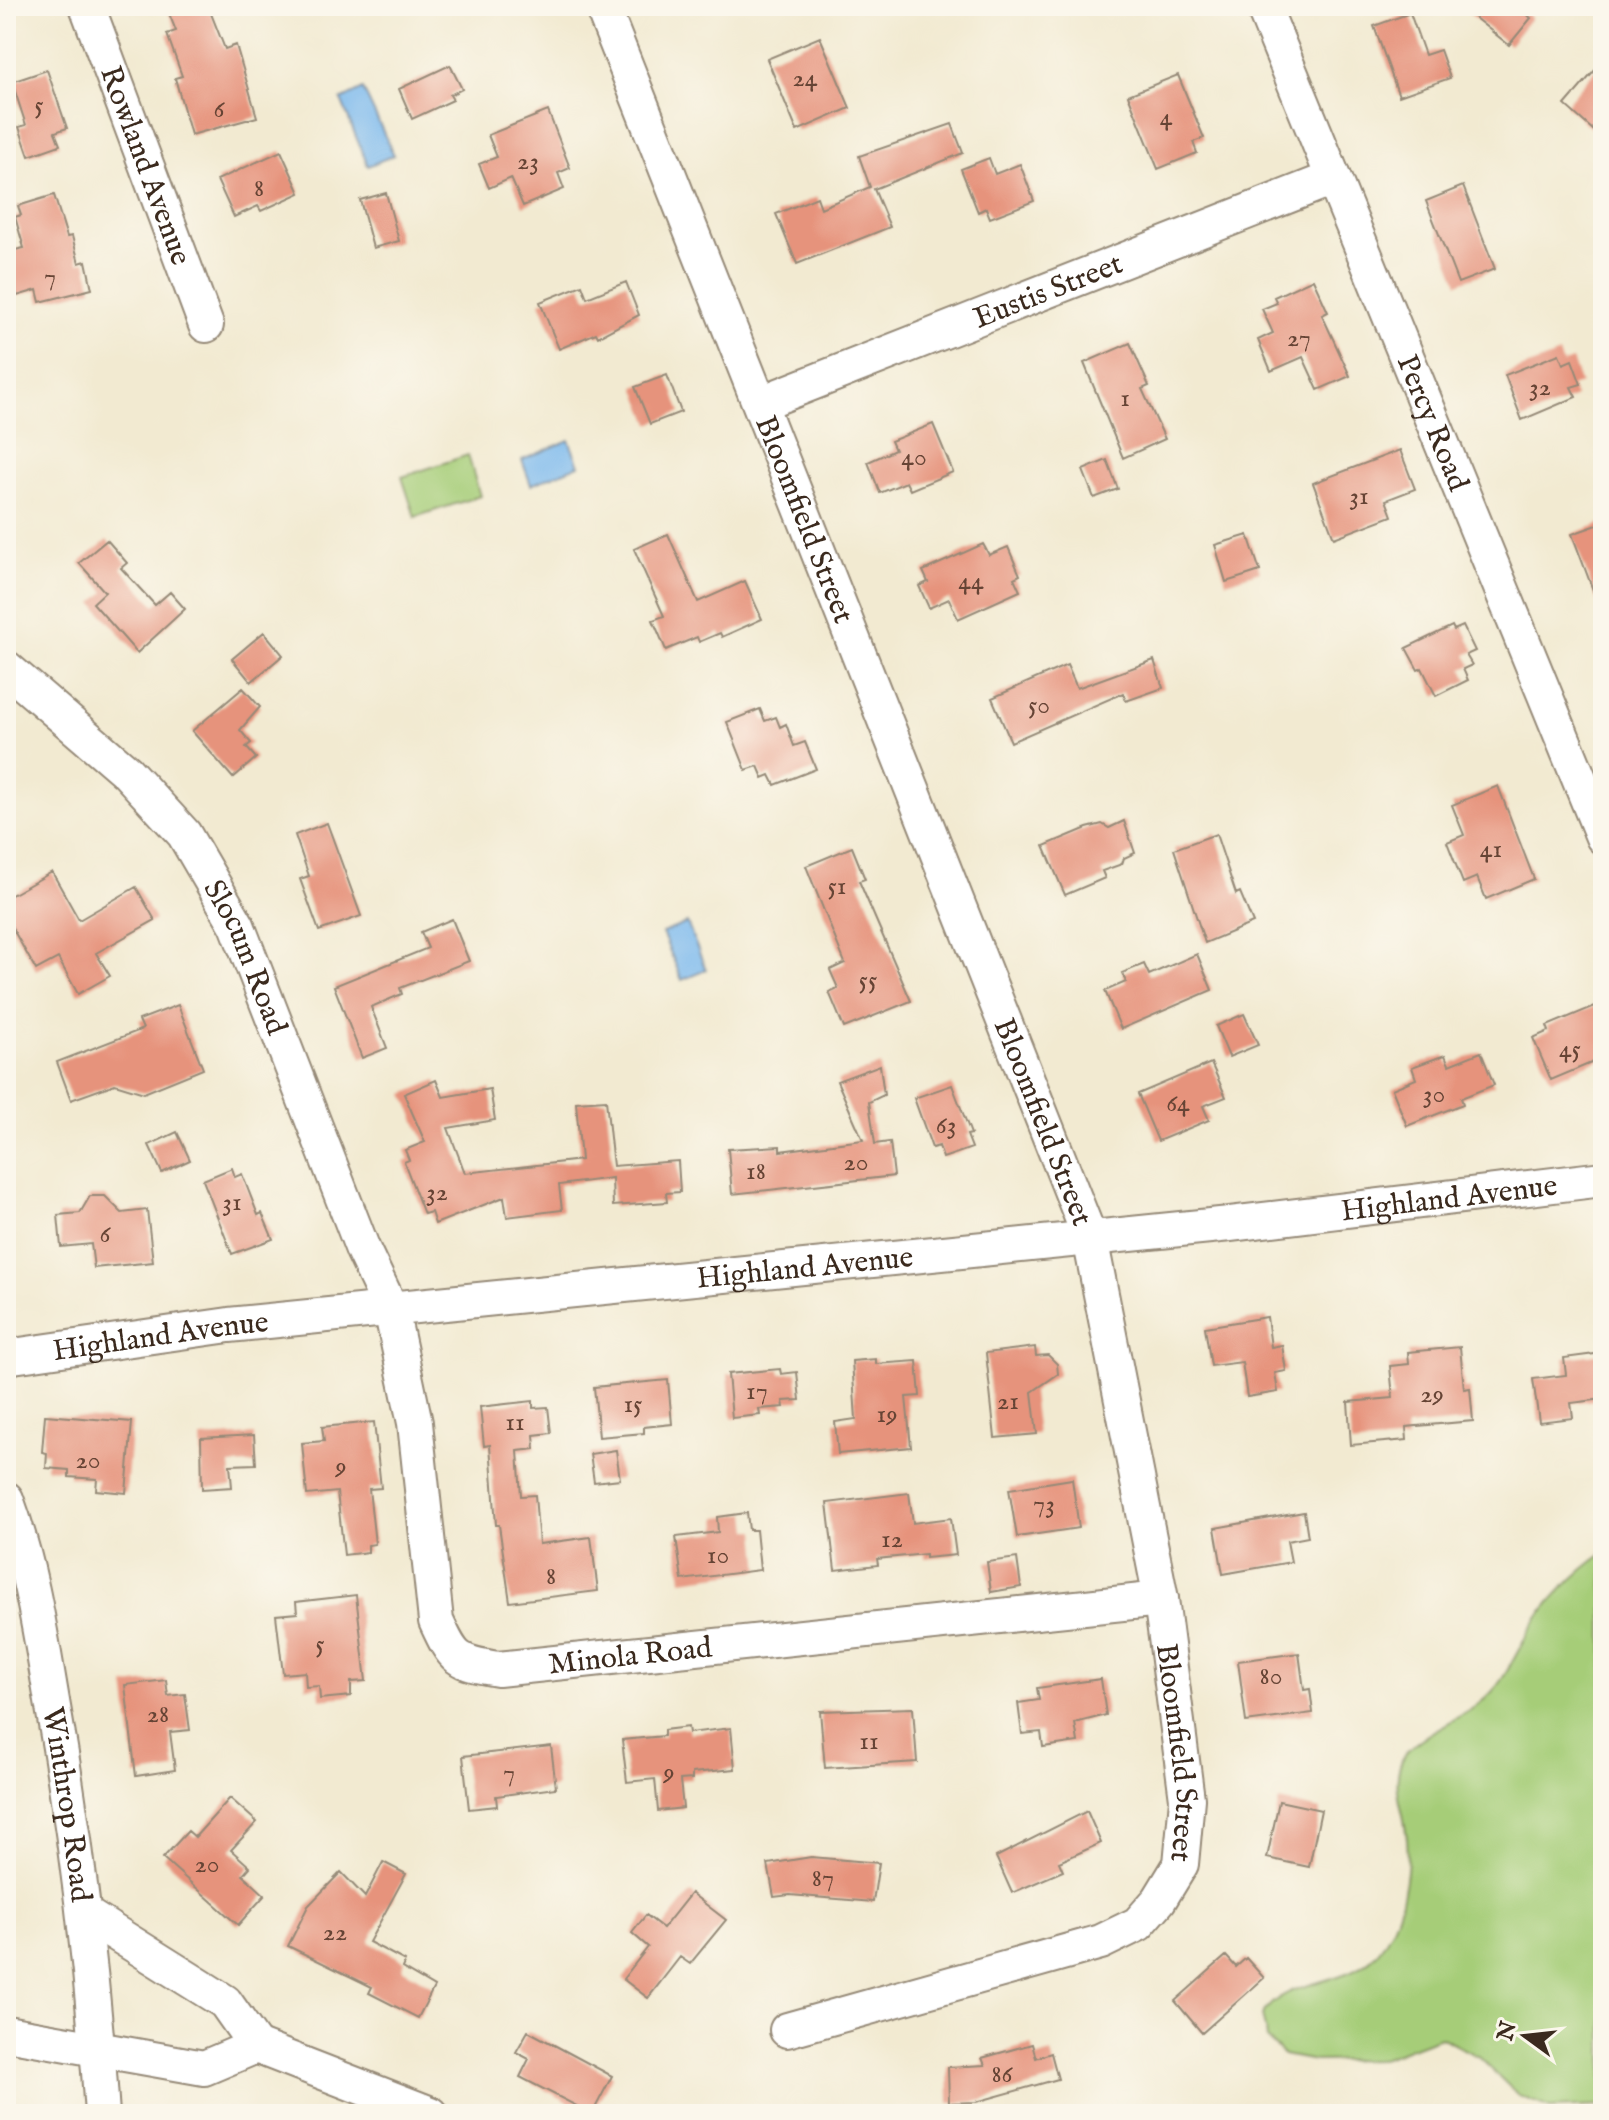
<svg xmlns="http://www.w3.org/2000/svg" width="1609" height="2120" font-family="'IM FELL English',serif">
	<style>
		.green { fill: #a6cd78; stroke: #707c4b; stroke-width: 2 }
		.water { fill: #79b8ed; stroke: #5a7186; stroke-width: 2 }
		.building { fill: #e6937b }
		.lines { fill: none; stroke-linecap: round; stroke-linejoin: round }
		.minor-casing { stroke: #968a78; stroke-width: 38 }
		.minor { stroke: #fff; stroke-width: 34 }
		.labels { text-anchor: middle; stroke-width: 7; stroke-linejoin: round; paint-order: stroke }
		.number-label { font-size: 26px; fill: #664435 }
		.street-label { font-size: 30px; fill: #3b2a1e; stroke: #fbf7ec }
	</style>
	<rect width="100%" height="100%" fill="#fbf7ec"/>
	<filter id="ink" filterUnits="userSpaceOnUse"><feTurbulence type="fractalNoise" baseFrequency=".0125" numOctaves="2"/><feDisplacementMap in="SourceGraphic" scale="16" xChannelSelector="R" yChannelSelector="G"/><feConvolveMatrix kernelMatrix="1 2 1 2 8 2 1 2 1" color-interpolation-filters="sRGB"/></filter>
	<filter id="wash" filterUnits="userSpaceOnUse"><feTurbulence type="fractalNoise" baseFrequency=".006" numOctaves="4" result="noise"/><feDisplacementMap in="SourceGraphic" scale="32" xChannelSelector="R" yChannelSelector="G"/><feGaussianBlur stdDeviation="1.8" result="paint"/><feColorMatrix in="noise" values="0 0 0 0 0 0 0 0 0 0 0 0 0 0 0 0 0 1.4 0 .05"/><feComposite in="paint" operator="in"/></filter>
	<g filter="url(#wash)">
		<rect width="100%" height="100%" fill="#f2ead1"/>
		<path class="green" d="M468,455L480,496L415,517L402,477Z
			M1603,1554V2106L1550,2108L1519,2096L1479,2057L1440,2037L1379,2060L1315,2061L1284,2055L1267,2039L1262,2015C1285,1977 1348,1987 1377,1953C1403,1922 1413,1865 1405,1825C1401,1802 1392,1784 1402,1760C1412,1736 1460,1720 1480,1703C1504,1684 1513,1659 1528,1633C1543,1606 1577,1571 1603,1554Z"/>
		<path class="water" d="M363,89L394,155L368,166L341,100Z
			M569,440L579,465L531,485L522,460Z
			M687,923L706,970L682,980L662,933Z"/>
		<g id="blocks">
			<path class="building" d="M166,6H208L225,49L236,45L257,117L191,135L175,78L182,76L167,34L176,31Z
				M1460,6H1517L1531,18L1509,45Z
				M1410,13L1425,55L1440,50L1450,78L1399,96L1374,26Z
				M820,37L850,108L797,131L767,59Z
				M1603,61V139L1565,105Z
				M450,65L462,89L450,95L453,100L412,119L399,89Z
				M47,70L67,128L55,132L60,145L29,156L19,127L26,125L12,82Z
				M1178,75L1204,138L1193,142L1197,153L1158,169L1128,95Z
				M548,111L570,168L558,173L564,189L523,206L511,178L489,188L479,164L497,157L488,135Z
				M952,124L963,153L874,189L890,227L797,264L776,214L817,197L821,208L870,187L859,156Z
				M281,151L300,193L261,211L258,206L234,217L217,180Z
				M989,158L995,174L1020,164L1034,201L990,218L986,208L978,212L961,169Z
				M1463,186L1495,269L1458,283L1426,201Z
				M386,193L399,241L373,248L360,200Z
				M54,195L67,237L72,236L79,263L86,261L92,289L40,302L37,290L17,296L6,252L24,248L15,217L21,215L18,206Z
				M1313,279L1328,312L1322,315L1350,376L1318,390L1303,357L1271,371L1258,340L1273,333L1262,309L1277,303L1274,297Z
				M626,282L639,315L598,337L596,333L559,349L540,302L582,285L587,298Z
				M1130,343L1149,386L1142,389L1165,439L1123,458L1084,363Z
				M1559,354L1563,364L1572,360L1581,384L1571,387L1576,397L1522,420L1505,375Z
				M667,375L681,412L650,424L635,387Z
				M933,424L953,472L910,490L906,482L880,493L868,462L895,450L891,441Z
				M1400,450L1415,489L1386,500L1392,516L1334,538L1313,483Z
				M1107,460L1118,489L1094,498L1083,470Z
				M1603,523V609H1600L1572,534Z
				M668,534L698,602L745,581L762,619L722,637L720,633L699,642L697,637L666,650L653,620L664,616L634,549Z
				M1248,535L1260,571L1226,582L1215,545Z
				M107,540L127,563L121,568L155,605L170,592L185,609L137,653L93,603L105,592L79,563Z
				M983,544L989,555L1008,547L1020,575L1014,578L1020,591L958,619L949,599L929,608L919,586L928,582L923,571Z
				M1452,626L1454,630L1463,626L1475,651L1466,655L1472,665L1463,669L1468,680L1436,696L1422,668L1418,670L1406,648Z
				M264,632L283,655L251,682L232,659Z
				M1154,660L1163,688L1126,701L1123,693L1011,742L992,698L1067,665L1077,688Z
				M243,688L260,707L240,730L251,743L246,747L256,758L233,778L192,731Z
				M760,709L765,721L776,717L780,727L786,724L794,746L805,742L816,769L775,785L770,775L763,778L758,766L746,770L727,722Z
				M1498,786L1534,879L1486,899L1477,877L1463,883L1447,842L1464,835L1452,805Z
				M1124,821L1135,853L1124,858L1122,864L1102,871L1105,878L1065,895L1044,846L1087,828L1102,824L1109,828Z
				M327,823L361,916L319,931L300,879L309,876L295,835Z
				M1216,834L1236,894L1240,892L1253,923L1205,943L1174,849Z
				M852,847L865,879L859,881L911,1001L844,1028L829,992L838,988L830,970L845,963L806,866Z
				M52,872L79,920L136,887L155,920L96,953L110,976L78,994L58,958L36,970L6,917V898Z
				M452,919L469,961L400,988L402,994L371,1007L387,1048L362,1058L334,986L428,948L421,932Z
				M1197,954L1212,990L1121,1029L1105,991L1126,982L1122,973L1144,964L1149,975Z
				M178,1005L203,1069L144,1093L115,1084L71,1100L57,1062L143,1029L139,1020Z
				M1595,1006L1603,1026V1058L1551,1080L1533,1038L1549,1031L1547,1026Z
				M1244,1014L1258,1045L1229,1057L1216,1026Z
				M1481,1052L1494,1085L1461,1098L1463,1104L1407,1126L1392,1089L1416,1079L1412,1067L1445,1055L1449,1065Z
				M1211,1063L1226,1097L1203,1106L1209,1120L1158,1141L1138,1094Z
				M880,1065L884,1095L869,1102L875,1144L890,1142L894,1176L732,1194L728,1149L780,1146V1151L863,1140L837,1081Z
				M436,1080L443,1097L490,1089L495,1120L448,1128L465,1173L581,1160L576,1102L606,1100L613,1166L678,1161L680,1192L666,1193L667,1202L613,1206L612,1178L559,1185L562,1210L507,1217L504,1197L435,1224L431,1212L424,1214L404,1162L409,1160L405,1150L425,1142L404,1094Z
				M952,1085L971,1134L967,1135L972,1148L943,1158L939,1146L932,1148L914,1098Z
				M177,1132L190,1160L162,1173L149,1145Z
				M232,1168L235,1177L242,1174L258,1215L262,1213L273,1239L232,1254L203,1180Z
				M90,1196H105L122,1213L147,1210L153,1262L94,1268L91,1244L61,1247L58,1215L80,1213Z
				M1267,1317L1271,1347L1282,1345L1286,1371L1275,1373L1278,1392L1247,1397L1242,1362L1211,1366L1205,1327Z
				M1035,1347L1036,1356L1048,1355L1057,1364L1058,1374L1032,1392L1037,1434L995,1438L986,1353Z
				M1460,1347L1464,1389L1470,1388L1473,1421L1406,1427L1407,1440L1351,1445L1348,1402L1393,1398L1390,1366L1409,1364L1408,1352Z
				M1603,1353V1399L1571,1403L1573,1418L1539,1422L1533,1379L1566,1375L1564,1358Z
				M876,1359V1364L917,1361L920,1396L906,1397L911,1447L838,1454L835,1422L856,1419L852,1361Z
				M780,1369L781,1374L797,1372L800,1400L783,1401L784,1407L759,1409L760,1415L732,1418L728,1374Z
				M668,1380L672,1424L644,1427V1433L599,1437L594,1387Z
				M533,1401V1408L548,1407L551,1433L534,1435L535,1449L518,1451L521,1496L535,1495L539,1544L591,1537L598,1591L510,1602L499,1525H496L490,1445L484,1446L480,1407Z
				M45,1415L132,1422L126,1493L96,1490L97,1479L69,1477V1470L46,1468L47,1453L42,1452Z
				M374,1422L381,1488L369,1489L375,1544L368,1545V1552L344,1555L337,1492L307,1495L302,1443L324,1441L322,1427Z
				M254,1435L256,1464L230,1465L232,1487L202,1489L201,1438Z
				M616,1450L620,1479L594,1482L590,1454Z
				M1072,1479L1079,1528L1017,1537L1009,1489Z
				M909,1493L913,1523L951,1518L956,1555L925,1558V1554L877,1559L878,1565L835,1570L827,1503Z
				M1304,1512L1308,1537L1287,1541L1291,1562L1223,1574L1215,1528Z
				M747,1513L749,1530H756L760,1570L682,1580L676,1537L718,1532L717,1517Z
				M1017,1558L1021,1587L991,1592L987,1562Z
				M356,1595L366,1681L351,1682V1696L320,1699L319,1686L306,1687L305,1672L283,1674L276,1615L297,1613L296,1602Z
				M1299,1653L1304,1690L1310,1689L1313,1713L1246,1722L1238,1661Z
				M1101,1679L1106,1715L1075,1723L1078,1742L1043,1747L1041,1732L1022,1734L1018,1703L1039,1700L1037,1688Z
				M166,1680L168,1696L185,1694L190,1730L170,1732L175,1770L136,1776L125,1685Z
				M913,1708L917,1762L825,1768L820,1711Z
				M688,1727L689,1733L731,1728L735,1769L692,1773V1779L680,1780L683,1808L658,1811L655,1779L627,1782L622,1740L664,1736V1730Z
				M551,1746L556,1788L496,1796L497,1806L469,1809L463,1756Z
				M230,1798L257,1822L231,1850L250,1867L243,1875L265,1895L238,1925L163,1858L188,1831L195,1837Z
				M1279,1801L1321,1810L1309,1867L1267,1858Z
				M1087,1811L1101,1843L1059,1862L1063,1871L1012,1893L996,1857Z
				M811,1857L879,1863L873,1902L790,1895L774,1897L768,1864Z
				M383,1862L406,1874L369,1942L405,1961L402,1968L434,1987L418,2018L369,1993L372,1987L288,1946L308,1906L341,1872L365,1897Z
				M691,1893L726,1920L690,1964L680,1957L648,1998L623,1979L648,1947L632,1933L646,1915L663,1928Z
				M1226,1956L1236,1967L1246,1958L1264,1978L1202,2033L1175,2001Z
				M528,2031L612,2076L592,2114L520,2077L529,2059L516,2052Z
				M1032,2044L1036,2058L1051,2053L1058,2079L976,2102L949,2103L948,2067L985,2065L982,2058Z"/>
		</g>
	</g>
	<g filter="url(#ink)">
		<use href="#blocks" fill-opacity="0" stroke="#968a78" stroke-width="2"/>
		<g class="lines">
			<g class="minor-casing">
				<g id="minor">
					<path id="s1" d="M87,6L206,325"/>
					<path id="s2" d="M602,6L1090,1238L1161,1599L1187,1799L1181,1864L1159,1900L1138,1924L1101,1942L787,2030"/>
					<path id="s3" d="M1263,6L1603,837"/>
					<path id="s4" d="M761,403L1333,178"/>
					<path id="s5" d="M6,668L127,772L184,834L237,925L363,1250L391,1309L415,1423L436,1621C454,1660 456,1662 498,1669L1161,1599"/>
					<path id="s6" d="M6,1357L229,1325L1230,1224L1603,1179"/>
					<path id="s7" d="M6,1499C31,1566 41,1637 53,1707C77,1842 93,1977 102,2114"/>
					<path d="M85,1914L225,2002L256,2046"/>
					<path d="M6,2033L204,2068L256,2046L431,2114"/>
				</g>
			</g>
			<use href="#minor" class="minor"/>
		</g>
	</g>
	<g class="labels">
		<g class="number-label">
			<text x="805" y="86">24</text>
			<text x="39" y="113">5</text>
			<text x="219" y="117">6</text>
			<text x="1166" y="125">4</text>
			<text x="528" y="169">23</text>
			<text x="259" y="196">8</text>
			<text x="50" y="285">7</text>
			<text x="1299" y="346">27</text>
			<text x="1540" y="395">32</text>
			<text x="1125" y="406">1</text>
			<text x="914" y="465">40</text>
			<text x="1359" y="504">31</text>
			<text x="971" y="589">44</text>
			<text x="1039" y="713">50</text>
			<text x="1491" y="857">41</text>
			<text x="837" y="894">51</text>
			<text x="868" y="988">55</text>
			<text x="1570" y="1057">45</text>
			<text x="1434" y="1102">30</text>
			<text x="1178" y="1111">64</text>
			<text x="946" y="1133">63</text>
			<text x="856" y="1170">20</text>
			<text x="756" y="1179">18</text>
			<text x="437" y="1200">32</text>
			<text x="232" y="1210">31</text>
			<text x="105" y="1242">6</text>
			<text x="757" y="1399">17</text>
			<text x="1432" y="1402">29</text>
			<text x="1008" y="1409">21</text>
			<text x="633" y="1412">15</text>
			<text x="887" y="1422">19</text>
			<text x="515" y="1430">11</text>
			<text x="88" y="1468">20</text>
			<text x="341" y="1474">9</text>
			<text x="1044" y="1512">73</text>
			<text x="892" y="1547">12</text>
			<text x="718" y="1563">10</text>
			<text x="551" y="1584">8</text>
			<text x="320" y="1652">5</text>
			<text x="1271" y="1684">80</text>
			<text x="158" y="1722">28</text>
			<text x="869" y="1749">11</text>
			<text x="669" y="1780">9</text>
			<text x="509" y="1781">7</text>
			<text x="207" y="1872">20</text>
			<text x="823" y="1886">87</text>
			<text x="335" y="1940">22</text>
			<text x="1002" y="2082">86</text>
		</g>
		<g class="street-label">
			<text dy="10" stroke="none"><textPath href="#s1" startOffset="170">Rowland Avenue</textPath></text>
			<text dy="10" stroke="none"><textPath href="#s4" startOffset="308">Eustis Street</textPath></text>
			<text dy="10" stroke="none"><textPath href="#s3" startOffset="450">Percy Road</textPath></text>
			<text dy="10" stroke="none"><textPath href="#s2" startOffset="552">Bloomfield Street</textPath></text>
			<text dy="10" stroke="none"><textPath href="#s5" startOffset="382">Slocum Road</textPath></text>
			<text dy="10" stroke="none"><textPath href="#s2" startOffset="1200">Bloomfield Street</textPath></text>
			<text dy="10" stroke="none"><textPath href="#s6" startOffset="1452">Highland Avenue</textPath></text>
			<text dy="10" stroke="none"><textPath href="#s6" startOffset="804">Highland Avenue</textPath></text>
			<text dy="10" stroke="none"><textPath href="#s6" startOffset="156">Highland Avenue</textPath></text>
			<text dy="10" stroke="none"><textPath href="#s5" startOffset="1296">Minola Road</textPath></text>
			<text dy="10" stroke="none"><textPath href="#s2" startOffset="1848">Bloomfield Street</textPath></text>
			<text dy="10" stroke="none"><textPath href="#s7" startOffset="312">Winthrop Road</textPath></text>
		</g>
	</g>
	<rect width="1609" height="2120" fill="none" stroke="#fbf7ec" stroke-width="32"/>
	<g transform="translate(1525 2036) rotate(285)" stroke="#fbf7ec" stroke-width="6" paint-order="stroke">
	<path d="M0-6L14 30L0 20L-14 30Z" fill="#3b2a1e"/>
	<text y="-12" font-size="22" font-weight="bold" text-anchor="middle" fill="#3b2a1e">N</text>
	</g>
</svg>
